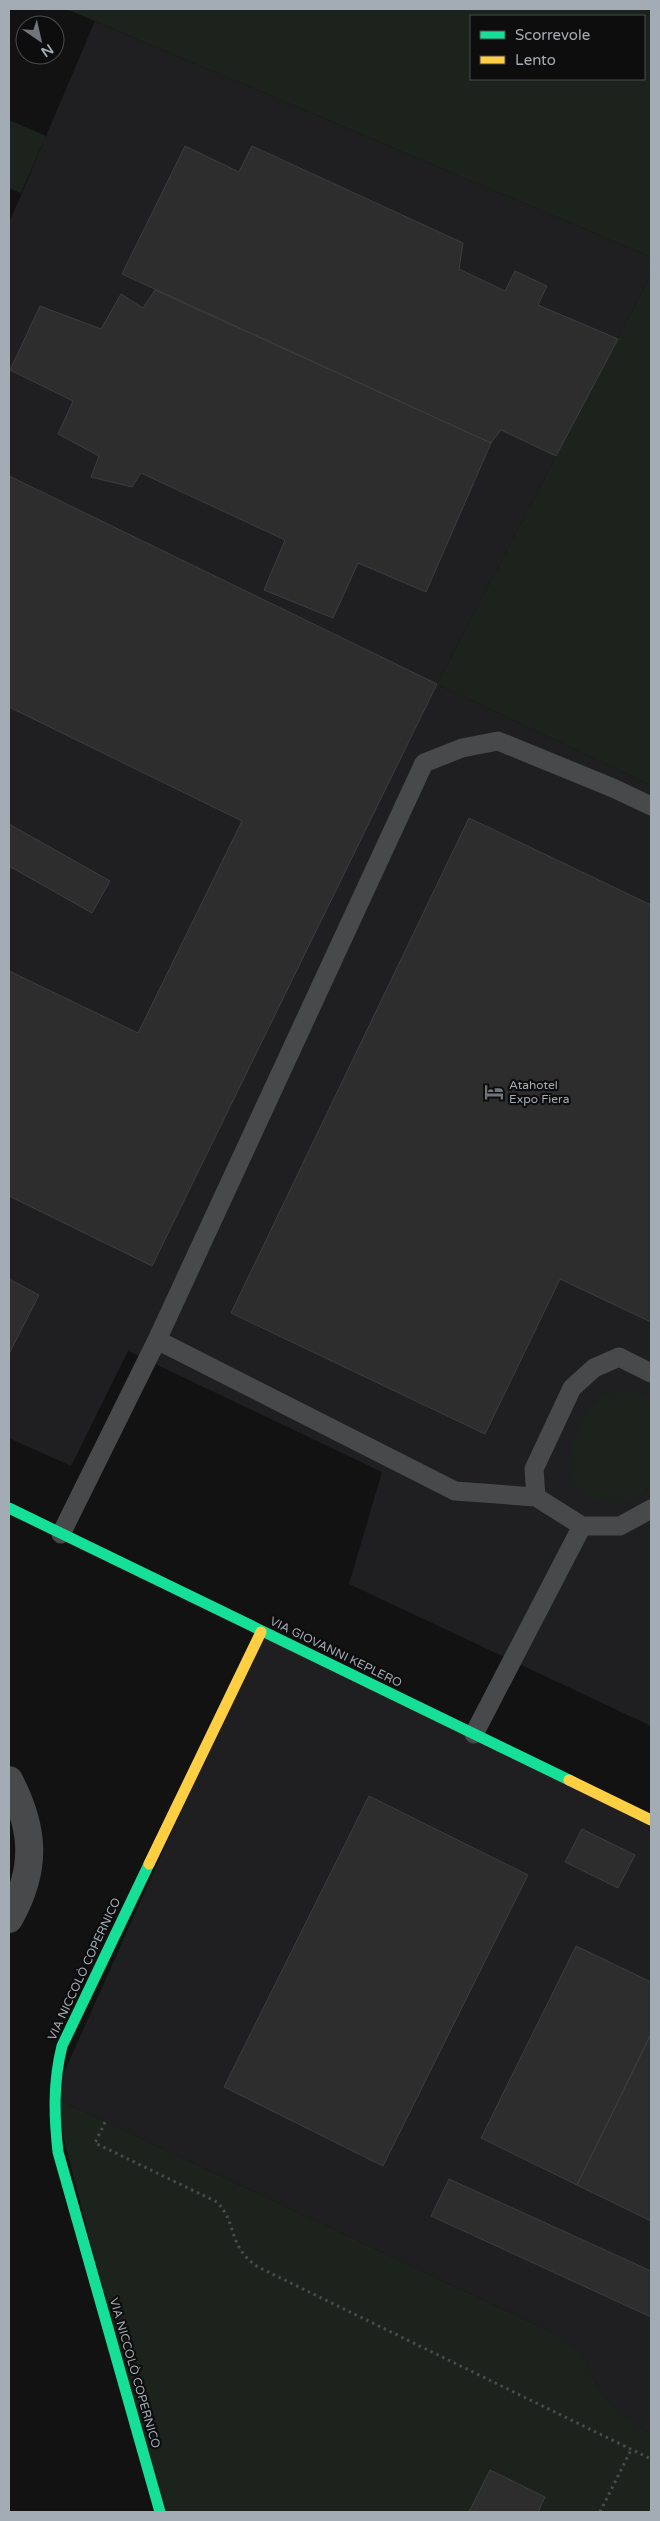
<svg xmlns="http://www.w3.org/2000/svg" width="660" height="2521" font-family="'Varela Round',sans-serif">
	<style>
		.built { fill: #1f1f21 }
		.green { fill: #1c231d; fill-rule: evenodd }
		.building { fill: #2d2d2e; stroke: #3b3d3f }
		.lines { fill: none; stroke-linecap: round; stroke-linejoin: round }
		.path { stroke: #484a4d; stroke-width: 3; stroke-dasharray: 2.5 4; stroke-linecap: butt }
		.lane { stroke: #47494b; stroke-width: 19 }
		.street { stroke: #47494b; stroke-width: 28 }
		.fast { stroke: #16e098; stroke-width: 11 }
		.slow { stroke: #ffcf43; stroke-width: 11 }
		.labels { text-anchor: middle; stroke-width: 4.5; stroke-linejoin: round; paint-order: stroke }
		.poi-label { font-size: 12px; fill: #a3abb4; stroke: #0d0d0e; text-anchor: start }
		.street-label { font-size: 12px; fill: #a3abb4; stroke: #0d0d0e }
	</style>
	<rect width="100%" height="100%" fill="#121213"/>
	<path class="built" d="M95,21L651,257V275L437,684L651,785V1726L349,1584L382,1472L128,1351L71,1466L9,1438V223Z
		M261,1632L651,1820V2434L620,2416L598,2388L588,2366L551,2332L53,2097Z"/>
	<path class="green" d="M66,9H651V257L95,21ZM471,16H644V79H471Z
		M9,120L46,136L21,193L9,188Z
		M651,275V785L437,684Z
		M617,1391L635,1392L651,1400V1483C631,1513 582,1508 571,1474C565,1459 574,1444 579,1430C588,1407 593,1399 617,1391Z
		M53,2097L551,2332L578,2353L588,2366L598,2388L620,2415L651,2434V2512H160Z"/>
	<path class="building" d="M185,146L239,172L252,146L463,243L459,269L505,291L515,271L547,286L538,305L618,339L556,456L501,430L491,443L122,274Z
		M155,290L491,443L426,592L358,563L333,618L264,590L285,540L141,473L132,487L91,477L99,456L58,434L73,401L10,370L40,306L101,329L121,294L143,308Z
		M9,476L437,684L152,1266L9,1196V971L138,1033L242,821L9,707Z
		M469,818L651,905V1322L560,1279L485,1434L231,1313Z
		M9,824L110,881L92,913L9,866Z
		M9,1279L39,1295L9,1354Z
		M369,1796L528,1875L383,2166L224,2087Z
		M582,1829L635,1855L618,1888L565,1862Z
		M576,1946L651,1982V2034L577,2185L481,2138Z
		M651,2034V2221L577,2185Z
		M449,2179L651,2271V2317L431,2216Z
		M490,2470L545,2497L538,2512H469Z"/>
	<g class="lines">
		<path class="path" d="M105,2122L95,2143L217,2202C238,2224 227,2246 258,2267L651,2459
			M600,2512L631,2450"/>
		<path class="lane" d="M157,1340L424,763L462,748L498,741L613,788L651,806
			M651,1373L619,1357L594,1368L572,1388L534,1469L536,1497L582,1526H620L651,1509
			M61,1534L157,1340L455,1491L536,1497
			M474,1734L582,1526"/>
		<path class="street" d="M9,1780C35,1830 37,1869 9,1919"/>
		<path class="fast" d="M9,1508L569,1780
			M149,1864L62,2046C53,2082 54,2116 58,2152L160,2512"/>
		<path class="slow" d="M569,1780L651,1820
			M149,1864L261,1632"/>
	</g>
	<defs>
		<g id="hotel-bare" transform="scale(1.5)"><path d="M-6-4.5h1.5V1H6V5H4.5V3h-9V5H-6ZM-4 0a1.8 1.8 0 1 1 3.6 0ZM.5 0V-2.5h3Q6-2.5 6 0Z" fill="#70757c" stroke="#0d0d0e" stroke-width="2.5" paint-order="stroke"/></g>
	</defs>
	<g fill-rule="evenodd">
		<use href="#hotel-bare" x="494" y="1092"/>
	</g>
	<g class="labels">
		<g class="poi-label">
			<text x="509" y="1089">Atahotel<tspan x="509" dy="14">Expo Fiera</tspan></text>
		</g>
		<g class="street-label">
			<text transform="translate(336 1652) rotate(26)" y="4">VIA GIOVANNI KEPLERO</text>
			<text transform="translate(84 1969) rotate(-65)" y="4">VIA NICCOLÒ COPERNICO</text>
			<text transform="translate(135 2373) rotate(74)" y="4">VIA NICCOLÒ COPERNICO</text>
		</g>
	</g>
	<rect width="660" height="2521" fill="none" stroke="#a3abb4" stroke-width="20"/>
	<rect x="470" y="15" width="175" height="65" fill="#0d0d0e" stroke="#494c50"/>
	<rect x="480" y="31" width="25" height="8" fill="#16e098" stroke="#494c50"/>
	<text x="515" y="40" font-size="15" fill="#a3abb4">Scorrevole</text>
	<rect x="480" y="56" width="25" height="8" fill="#ffcf43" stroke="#494c50"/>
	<text x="515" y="65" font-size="15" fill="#a3abb4">Lento</text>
	<g transform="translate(40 40) rotate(146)"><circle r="24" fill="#0d0d0e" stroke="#494c50"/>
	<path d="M0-4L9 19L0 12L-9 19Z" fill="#70757c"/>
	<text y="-8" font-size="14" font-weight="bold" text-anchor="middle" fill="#a3abb4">N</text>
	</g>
</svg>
